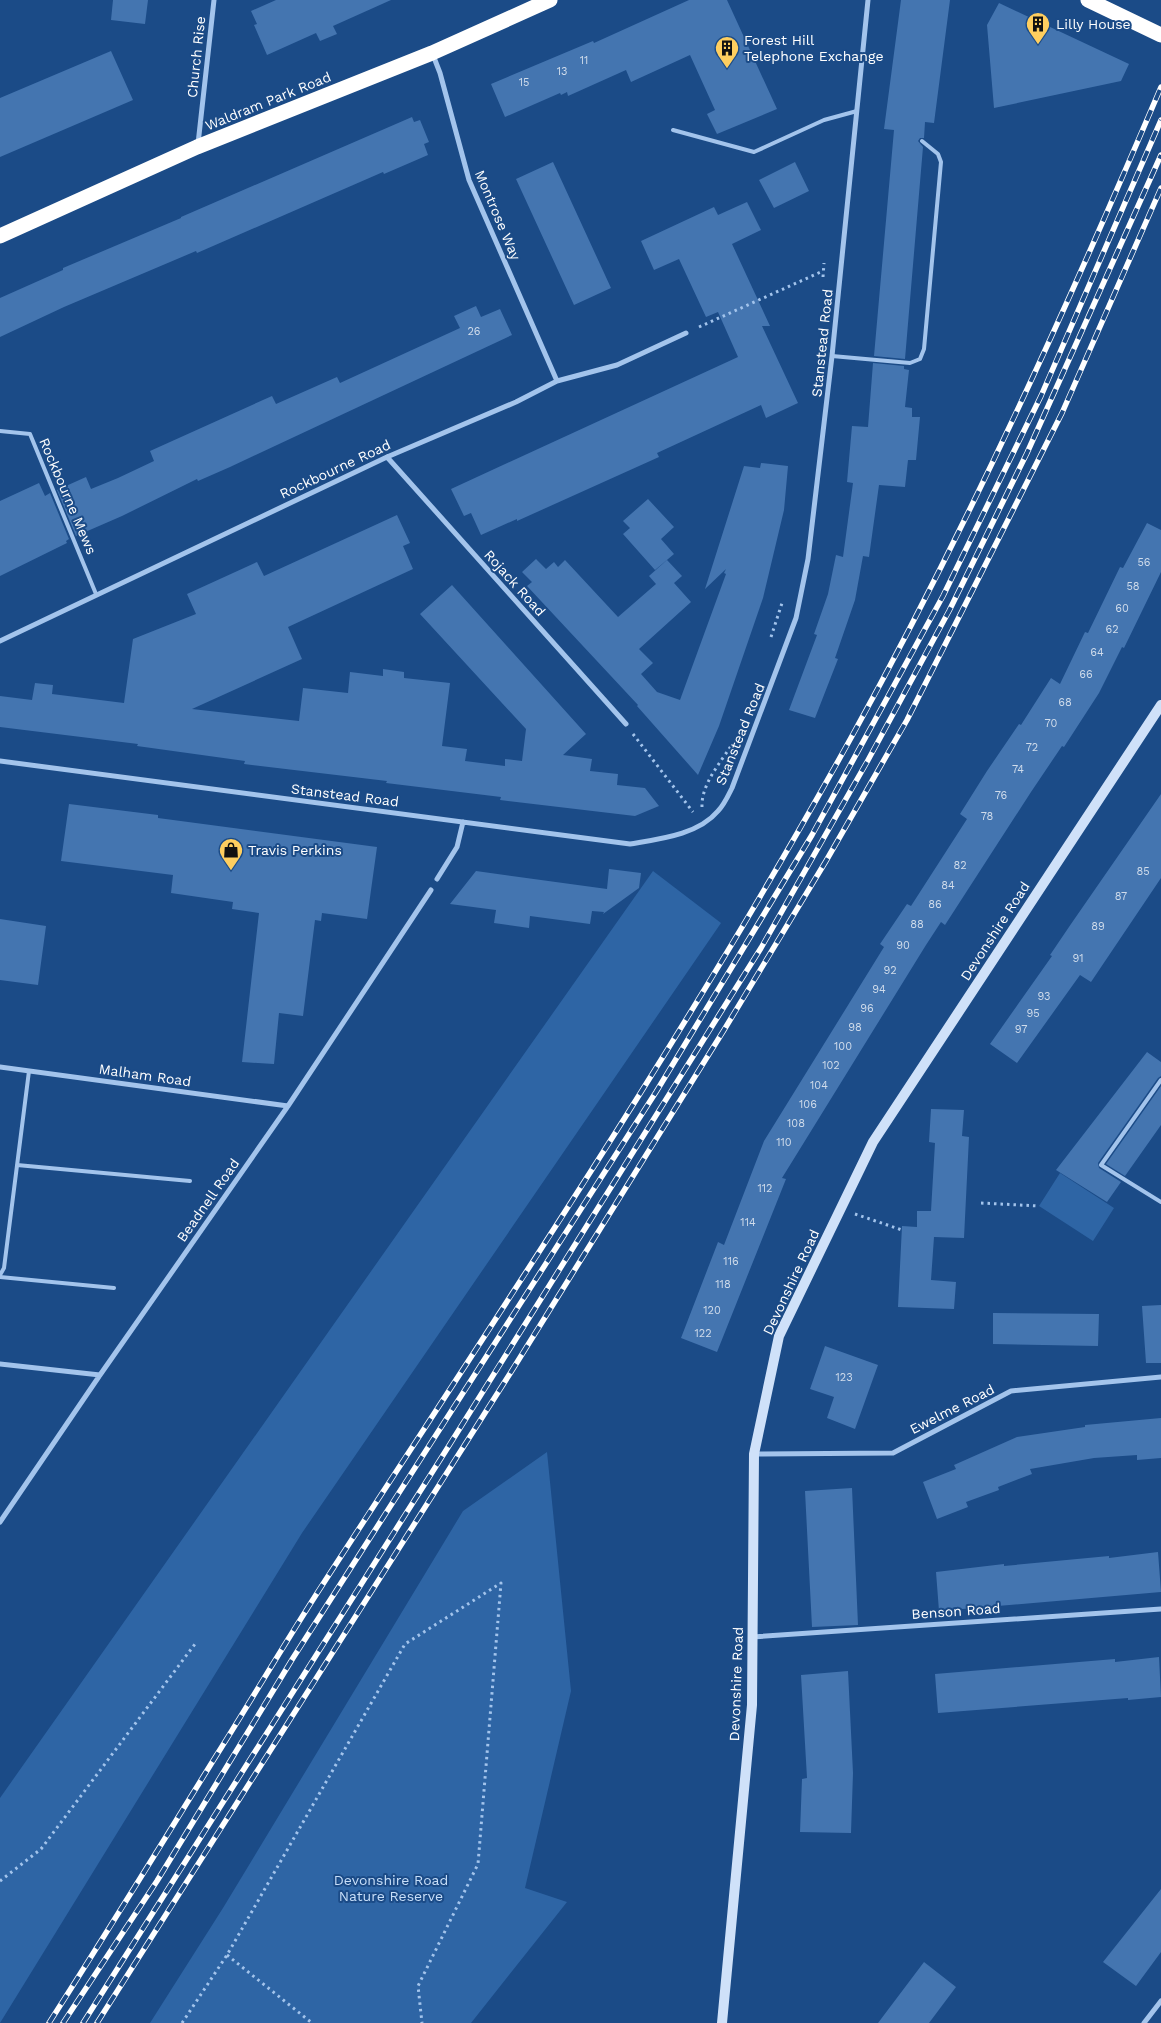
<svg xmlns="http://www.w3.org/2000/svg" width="1161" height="2023" font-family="'Work Sans',sans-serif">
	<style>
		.green { fill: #2e65a5 }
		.building { fill: #4475b0 }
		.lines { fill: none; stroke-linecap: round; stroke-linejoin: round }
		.path { stroke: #a3c4ec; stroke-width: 3; stroke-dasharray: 2.5 4; stroke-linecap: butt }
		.lane { stroke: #a3c4ec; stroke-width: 4 }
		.street { stroke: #a3c4ec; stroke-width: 5 }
		.secondary { stroke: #cfe1f9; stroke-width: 10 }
		.highway { stroke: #fff; stroke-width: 15 }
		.rail-casing { stroke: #fff; stroke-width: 5.5 }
		.rail { stroke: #1b4b87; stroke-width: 4; stroke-dasharray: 11; stroke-linecap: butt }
		.labels { text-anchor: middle; stroke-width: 4; stroke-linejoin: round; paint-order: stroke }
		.number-label { font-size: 11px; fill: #d0dceb }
		.poi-label { font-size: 14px; fill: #fff; stroke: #1b4b87; text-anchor: start }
		.street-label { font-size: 14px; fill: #fff; stroke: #1b4b87 }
		.park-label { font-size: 14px; fill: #c8dff9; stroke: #1b4b87 }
	</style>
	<rect width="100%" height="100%" fill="#1b4b87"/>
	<path class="green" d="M653,871L721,923L302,1533L0,2023V1798Z
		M1060,1173L1114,1208L1093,1241L1039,1206Z
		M547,1452L571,1691L525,1888L567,1902L471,2023H150L223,1908L463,1511Z"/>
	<path class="building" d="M113,0H148L145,24L111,20Z
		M276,0H391L333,26L337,34L320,41L316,33L267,55L254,25L257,24L251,11Z
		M689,0H727L777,109L717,134L707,114L715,110L690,55L631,82L626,70L568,96L567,92L561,95L560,93L505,117L491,84L593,41L594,43Z
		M901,0H950L934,123L925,122L924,138H920L918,141L923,147L905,359L874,356L894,130L884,129Z
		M999,3L1129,64L1121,81L994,108L987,25Z
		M111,51L133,100L0,157V98Z
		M412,117L414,122L420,120L429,142L424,144L428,155L384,174L383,172L197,253L196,251L64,307L0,337V298L63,270V268L181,218V217Z
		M553,162L611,288L574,305L516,179Z
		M795,162L809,191L774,208L759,180Z
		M747,202L761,230L732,244L770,326H762L798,403L766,418L761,405L657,453L659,457L517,521V519L481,535L471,513L464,516L451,489L738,357L718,312L706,317L679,259L654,270L641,241L714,207L718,215Z
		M476,306L481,317L500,309L512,335L230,467L198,481L197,479L122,516L76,536L57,490L86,477L91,489L118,478L154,461L150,451L272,396L276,404L337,377L340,383L460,328L454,316Z
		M873,363L904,366V369L909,370L905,407L912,408V417H920L916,460H908L905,487L879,485L869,557L863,556L855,600L835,658L838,659L815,718L789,710L817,635L814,634L828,594L836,555L843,557L853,483L847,482L852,426L868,427Z
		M761,463L788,466L784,510L763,598L719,726L698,775L637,706L638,705L527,586L532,582L522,572L536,559L546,569L554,562L558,567L565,560L618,617L656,584L649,576L667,560L682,576L674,583L691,602L639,649L653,663L641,674L657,692L680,700L726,574L724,573L726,569L705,589L744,466L760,468Z
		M39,483L45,496L50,493L69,539L66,541L67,543L0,576V501Z
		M648,499L674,527L661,539L674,554L655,570L623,534L630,528L623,521Z
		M397,515L410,543L403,546L413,569L288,627L302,659L192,709L299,721L303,688L348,693L350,672L383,676V669L404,672V678L450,683L442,746L467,749L465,761L505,766V759L522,761L526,729L420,614L452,585L586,734L563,755L592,759L590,771L618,774L617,785L645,788L659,806L635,816L618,814L500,800L501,797L386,783L387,781L244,764L245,761L137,746L138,744L0,727V696L32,700L35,683L53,685L52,694L124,703L133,639L196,614L187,594L257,562L264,576Z
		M1147,523L1161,530V572L1124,648L1122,647L1099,693L1064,747L1062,746L1031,792L945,925L941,922L926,945L782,1178L786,1179L717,1352L681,1338L718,1242L724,1245L764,1141L884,947L880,944L907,904L911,906L967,819L960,814L987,771L1019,724L1021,725L1051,678L1060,684L1085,632L1088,633L1120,567L1123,568Z
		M1161,794V878L1091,982L1080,975L1017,1063L990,1044L1052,956L1050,955L1071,924Z
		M69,804L158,815V818L377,847L367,919L322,913L321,921L315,920L303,1016L279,1013L274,1064L242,1062L259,913L232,909L233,902L171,893L173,875L61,861Z
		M609,869L641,873L639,888L603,914L604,912L592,911L590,924L530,916L529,928L494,923L496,910L450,904L476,871L607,889Z
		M0,919L46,926L38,985L0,980Z
		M1147,1052L1161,1062V1076L1158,1078L1098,1163L1099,1168L1121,1182L1107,1202L1056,1170Z
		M1161,1086V1125L1125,1176L1106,1164Z
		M931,1109L964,1110L962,1136L969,1137L964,1238L934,1237L931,1280L956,1282L954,1309L898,1307L902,1226L917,1227V1211H931L935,1143L929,1142Z
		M1161,1305V1363H1146L1142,1306Z
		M993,1313L1099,1314L1098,1346L993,1344Z
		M825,1346L878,1365L855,1429L827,1418L834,1397L810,1389Z
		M1161,1418V1458L1137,1460V1455L1094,1458L1030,1469L1032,1474L998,1487L999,1490L966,1502L968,1507L937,1519L923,1482L956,1469L954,1465L1017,1437L1085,1427V1425Z
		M852,1488L858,1625L812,1627L805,1491Z
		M1158,1552L1161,1592L939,1611L936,1572L1004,1564V1566L1109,1556V1558Z
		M1159,1657L1161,1697L1128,1700V1698L938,1713L935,1674L1115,1659V1662Z
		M848,1671L853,1773L851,1833L800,1832L802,1779L807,1778L801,1675Z
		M1161,1889V1952L1136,1986L1103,1962Z
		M924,1962L956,1987L929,2023H878Z"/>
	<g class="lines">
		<path class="path" d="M823,277L824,263
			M699,327L823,271
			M771,637L783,600
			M633,734L693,812
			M702,807C701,785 720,763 731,746
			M981,1203L1039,1206
			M855,1214L902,1230
			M0,1881L41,1849L195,1644
			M227,1955L312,2023
			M182,2023L227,1955L405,1644L501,1583L478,1864L418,1986L422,2023"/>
		<path class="lane" d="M673,130L754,152L824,120L857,111
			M832,356L910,363L920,359L924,349L941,162L938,154L922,141
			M0,431L30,434L96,594
			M1161,1080L1101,1165L1161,1202
			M17,1165L190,1181
			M0,1275L4,1268L29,1071
			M0,1277L114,1288"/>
		<path class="street" d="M433,55L440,73L469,180L557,381
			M198,144L214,0
			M387,457L626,724
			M0,641L387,457L516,402L557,381L617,365L686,333
			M0,761L630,844C659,839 698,835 718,811C724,805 728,796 732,788L796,618L808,559L832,356L868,0
			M437,879L457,847L463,822
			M0,1067L288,1106
			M0,1364L100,1375
			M754,1454L893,1453L1011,1391L1161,1377
			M0,1522L100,1375L288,1106L431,890
			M752,1637L1161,1609
			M1144,2023L1161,2001"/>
		<path class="secondary" d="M722,2023L752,1705L754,1454L779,1336L873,1142L1161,705"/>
		<path class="highway" d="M1088,0L1161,35
			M0,236L197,147L432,53L550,0"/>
		<g class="rail-casing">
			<path id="rail" d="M49,2023C106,1934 161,1845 216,1756C252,1699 286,1641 323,1584C504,1305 691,1028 852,736C968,526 1067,308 1161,87
				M63,2023L157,1881L293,1658L656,1092L812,835L943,596L1041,396L1161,120
				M83,2023L445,1452L761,948L867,762L949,611L1027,453L1161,155
				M97,2023L511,1372L724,1030L826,861L907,720L1062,413L1161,188"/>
		</g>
		<use href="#rail" class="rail"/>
	</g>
	<defs>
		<g id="building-pin" transform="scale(1.25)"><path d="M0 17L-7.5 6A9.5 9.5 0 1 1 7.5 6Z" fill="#fece5f" stroke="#1b4b87"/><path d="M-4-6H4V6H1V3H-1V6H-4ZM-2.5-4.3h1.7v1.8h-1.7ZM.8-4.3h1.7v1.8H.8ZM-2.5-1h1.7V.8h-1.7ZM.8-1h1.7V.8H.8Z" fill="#111"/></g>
		<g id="shop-pin" transform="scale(1.25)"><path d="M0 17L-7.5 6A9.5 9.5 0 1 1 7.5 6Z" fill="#fece5f" stroke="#1b4b87"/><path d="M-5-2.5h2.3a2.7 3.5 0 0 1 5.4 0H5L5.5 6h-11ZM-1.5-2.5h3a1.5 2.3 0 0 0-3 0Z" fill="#111"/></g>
	</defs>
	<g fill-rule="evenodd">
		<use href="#building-pin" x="1038" y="24"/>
		<use href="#building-pin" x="727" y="48"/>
		<use href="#shop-pin" x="231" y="850"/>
	</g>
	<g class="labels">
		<g class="number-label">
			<text x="584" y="64">11</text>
			<text x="562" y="75">13</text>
			<text x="524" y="86">15</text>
			<text x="474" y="335">26</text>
			<text x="1144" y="566">56</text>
			<text x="1133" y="590">58</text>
			<text x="1122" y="612">60</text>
			<text x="1112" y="633">62</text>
			<text x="1097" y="656">64</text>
			<text x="1086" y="678">66</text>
			<text x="1065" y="706">68</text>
			<text x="1051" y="727">70</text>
			<text x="1032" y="751">72</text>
			<text x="1018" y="773">74</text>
			<text x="1001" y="799">76</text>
			<text x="987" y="820">78</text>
			<text x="960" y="869">82</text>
			<text x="1143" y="875">85</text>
			<text x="948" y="889">84</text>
			<text x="1121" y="900">87</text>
			<text x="935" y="908">86</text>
			<text x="917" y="928">88</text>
			<text x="1098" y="930">89</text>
			<text x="903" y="949">90</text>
			<text x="1078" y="962">91</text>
			<text x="890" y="974">92</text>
			<text x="879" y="993">94</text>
			<text x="1044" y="1000">93</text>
			<text x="867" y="1012">96</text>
			<text x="1033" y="1017">95</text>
			<text x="855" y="1031">98</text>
			<text x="1021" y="1033">97</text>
			<text x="843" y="1050">100</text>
			<text x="831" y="1069">102</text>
			<text x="819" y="1089">104</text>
			<text x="808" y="1108">106</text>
			<text x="796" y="1127">108</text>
			<text x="784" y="1146">110</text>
			<text x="765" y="1192">112</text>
			<text x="748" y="1226">114</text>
			<text x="731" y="1265">116</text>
			<text x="723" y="1288">118</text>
			<text x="712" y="1314">120</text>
			<text x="703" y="1337">122</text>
			<text x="844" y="1381">123</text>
		</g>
		<g class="poi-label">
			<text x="1056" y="29">Lilly House</text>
			<text x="744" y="45">Forest Hill<tspan x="744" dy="16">Telephone Exchange</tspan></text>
			<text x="248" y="855">Travis Perkins</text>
		</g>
		<g class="street-label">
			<text transform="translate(196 57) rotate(-84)" y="5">Church Rise</text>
			<text transform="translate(268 101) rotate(-22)" y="5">Waldram Park Road</text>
			<text transform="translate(498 215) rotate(67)" y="5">Montrose Way</text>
			<text transform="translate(822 343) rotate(-84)" y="5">Stanstead Road</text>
			<text transform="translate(335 469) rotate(-25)" y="5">Rockbourne Road</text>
			<text transform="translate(68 496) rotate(67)" y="5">Rockbourne Mews</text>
			<text transform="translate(515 583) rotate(48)" y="5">Rojack Road</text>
			<text transform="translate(740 734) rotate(-68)" y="5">Stanstead Road</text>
			<text transform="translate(345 795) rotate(7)" y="5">Stanstead Road</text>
			<text transform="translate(995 931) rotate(-57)" y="5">Devonshire Road</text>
			<text transform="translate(145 1075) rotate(8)" y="5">Malham Road</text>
			<text transform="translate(208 1200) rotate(-55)" y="5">Beadnell Road</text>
			<text transform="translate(791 1282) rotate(-65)" y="5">Devonshire Road</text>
			<text transform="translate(952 1409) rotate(-27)" y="5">Ewelme Road</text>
			<text transform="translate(956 1611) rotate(-4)" y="5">Benson Road</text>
			<text transform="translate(736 1684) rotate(-88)" y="5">Devonshire Road</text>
		</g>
		<g class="park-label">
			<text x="391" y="1885">Devonshire Road<tspan x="391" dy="16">Nature Reserve</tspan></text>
		</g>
	</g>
</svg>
